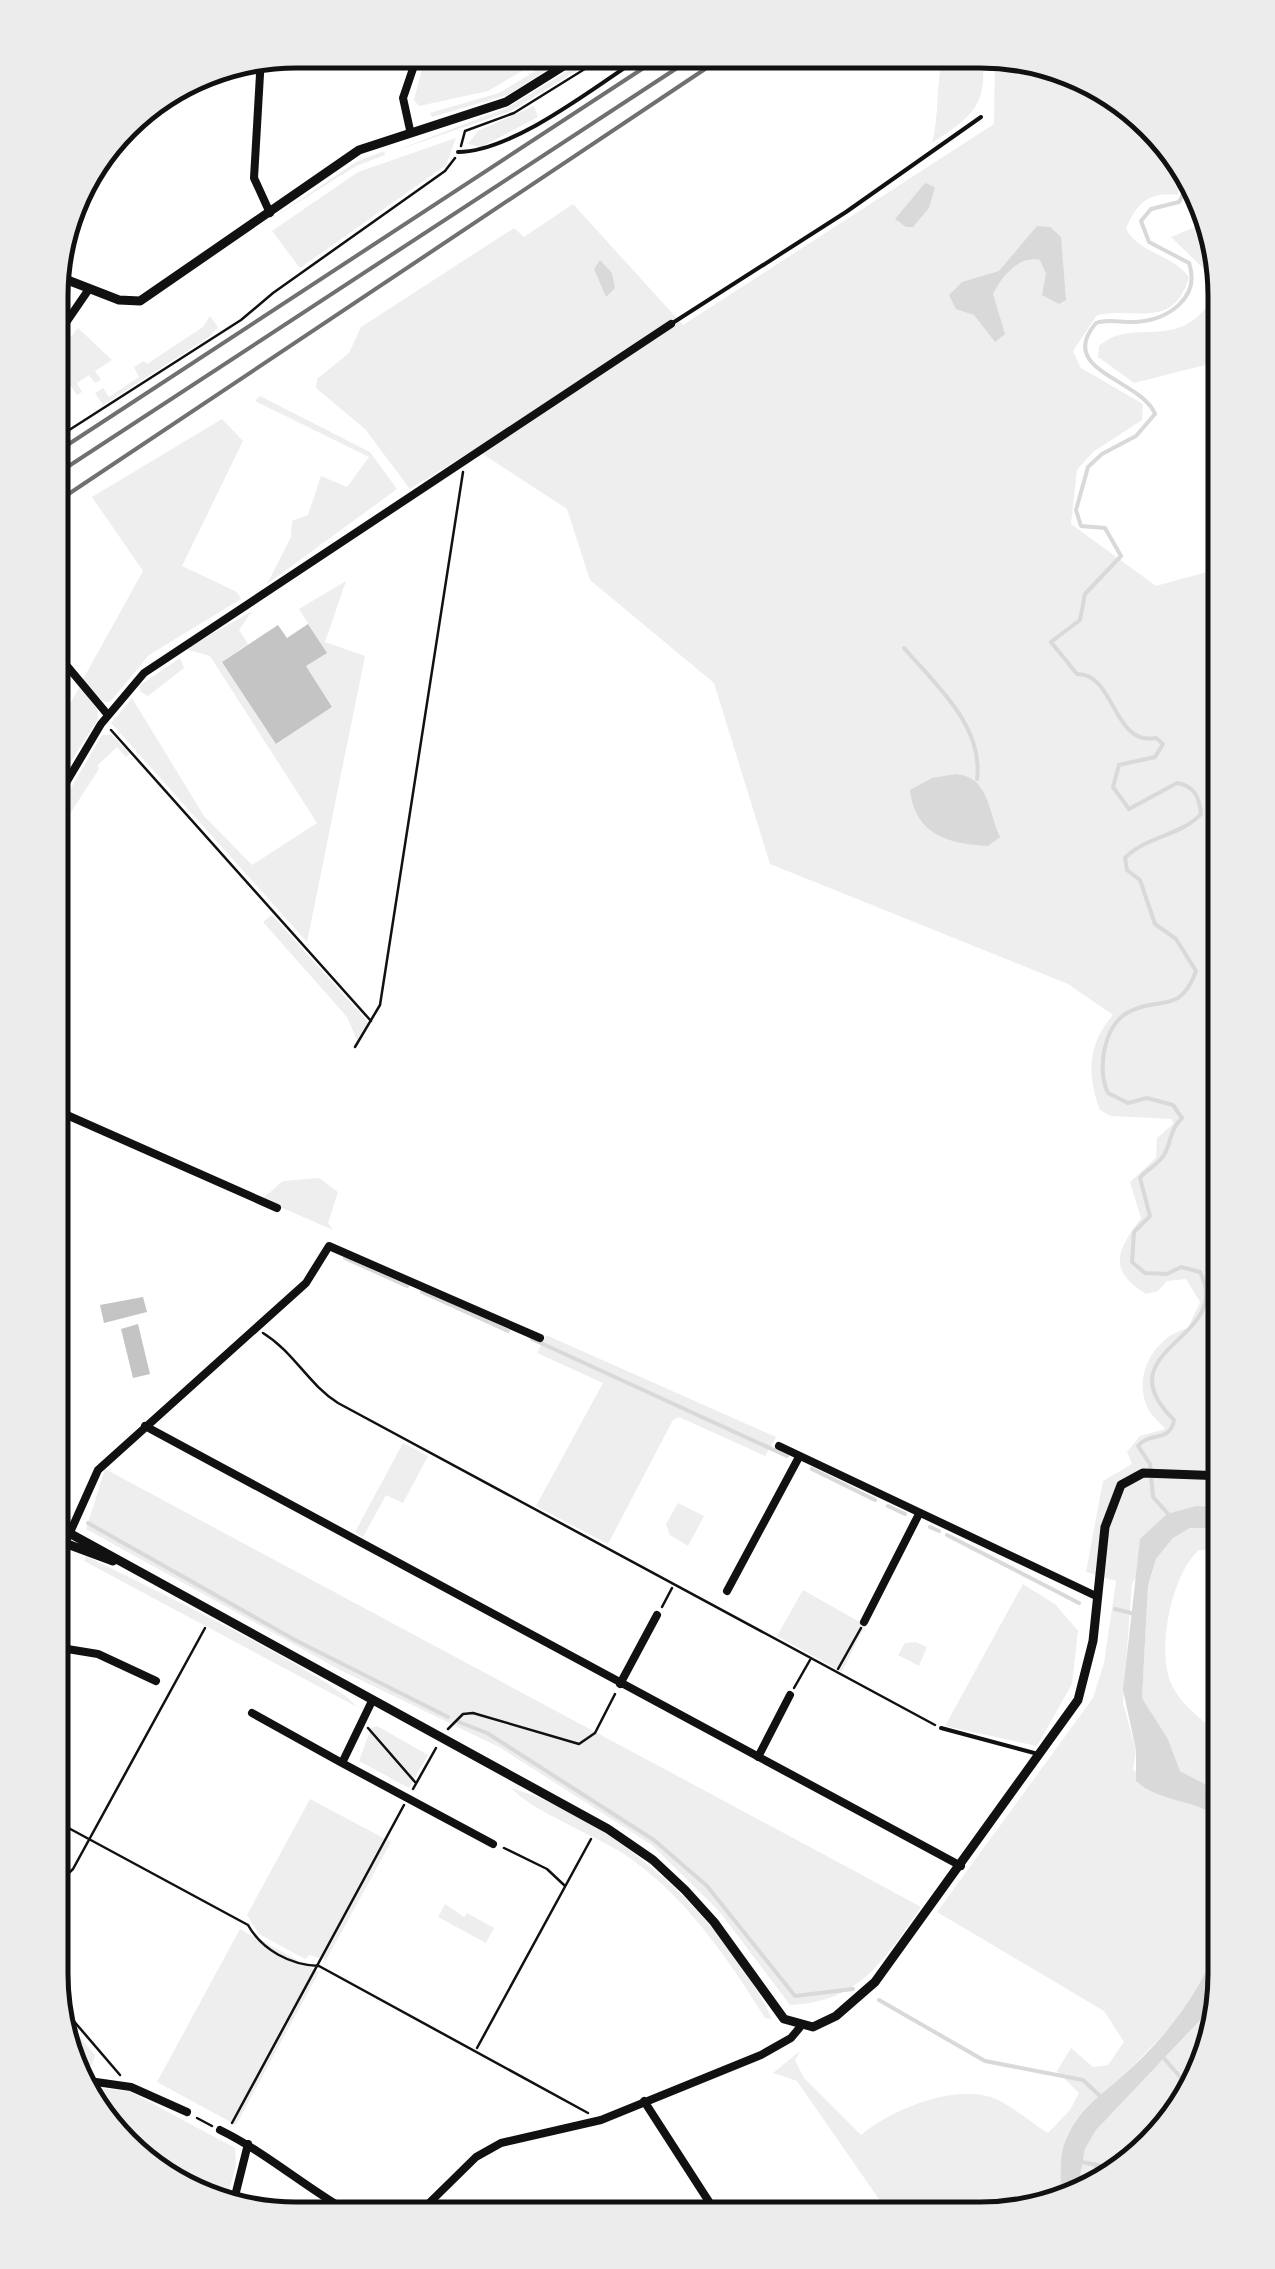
<svg xmlns="http://www.w3.org/2000/svg" width="1275" height="2269" font-family="Lato,sans-serif">
	<style>
		.green { fill: #eee }
		.water { fill: #d9d9d9 }
		.lines { fill: none; stroke-linecap: round; stroke-linejoin: round }
		.stream { stroke: #d9d9d9; stroke-width: 4 }
		.building { fill: #c4c4c4 }
		.path { stroke: #111; stroke-width: 2.5 }
		.service { stroke: #111; stroke-width: 4 }
		.minor { stroke: #111; stroke-width: 8 }
		.tertiary { stroke: #111; stroke-width: 9 }
		.rail { stroke: #707070; stroke-width: 4 }
		.rim { fill: none; stroke: #111; stroke-width: 5 }
	</style>
	<rect width="100%" height="100%" fill="#fff"/>
	<path class="green" d="M502,51L554,52L488,91L419,106L414,100L424,61H500Z
		M567,52H576L507,95L432,117L430,113L499,93Z
		M598,52H607L511,111L392,152L509,107Z
		M944,54H982C988,106 973,116 932,143C940,113 935,84 944,54Z
		M995,54L1027,55L1141,111L1182,171L1178,195C1150,191 1136,203 1126,229C1140,254 1172,254 1189,277C1173,330 1138,307 1097,315L1073,351L1081,368L1143,404L1142,420L1093,452L1077,470L1071,524L1156,586L1225,567V1507L1196,1506L1132,1583L1123,1703L1136,1750L1133,1770L1213,1811L1224,1822C1224,1856 1230,1895 1224,1929C1215,1985 1165,2033 1127,2072C1104,2094 1079,2107 1066,2138C1057,2160 1063,2183 1058,2206L885,2208L797,2081L773,2073L800,2051L795,2060L804,2078L861,2135C889,2111 949,2086 987,2096C1007,2101 1030,2122 1048,2133L1070,2110L1079,2093L1057,2071L1071,2048L1093,2067L1108,2065L1124,2042L1104,2011L937,1912L1093,1698L1104,1663L1116,1581L1086,1572L1103,1481L1132,1464L1127,1452L1140,1436L1165,1429C1159,1421 1149,1414 1146,1404C1134,1372 1156,1336 1188,1328L1200,1302L1186,1279L1167,1281L1158,1291L1146,1294C1106,1269 1118,1250 1141,1218L1130,1182L1156,1158L1157,1138L1173,1124L1172,1119L1111,1116L1100,1110C1087,1076 1087,1044 1113,1015L1068,984L770,864L714,683L590,580L567,509L475,449L410,489L365,429L316,388L317,379L349,353L361,327L514,228L524,237L573,204L683,325L994,124Z
		M534,106L538,117L481,147L468,144L478,131Z
		M456,138L446,165L300,268L272,231L358,172Z
		M384,151L385,155L356,166L270,220L356,162Z
		M1208,211L1225,296V360L1134,383L1098,357L1099,346C1135,315 1177,355 1214,297L1205,270L1171,237L1205,223Z
		M210,316L218,327L209,337L103,405L95,393L103,388L109,397L139,377L134,367L144,361L147,364L203,327Z
		M78,328L112,360L95,371L101,380L95,383L89,375L77,383L82,392L77,395L71,386L52,399V360Z
		M260,396L370,452L397,489L267,584L291,537L292,521L308,515L321,476L347,487L369,457L255,401Z
		M222,419L243,441L182,566L237,592L241,599L149,655L110,702H104L82,681L143,571L92,497Z
		M346,581L325,642L365,656L307,942L111,723L132,698L204,816L252,865L317,823L210,656L186,649L252,611L239,630L248,644L222,662L277,744L332,707L306,666L326,652L299,609Z
		M180,658L184,668L148,696L141,692L139,686Z
		M80,686L98,711V719L51,793V738Z
		M102,735H112L130,754L126,757L117,747L98,765L99,769L51,843V822Z
		M272,915L368,1022L357,1040L347,1017L263,922Z
		M319,1178L338,1192L328,1223L333,1230L262,1199L283,1181Z
		M546,1335L776,1437L765,1456L679,1417L673,1420L608,1544L536,1506L603,1383L537,1353Z
		M403,1443L428,1456L403,1503L386,1495L363,1537L355,1532Z
		M105,1469L862,1875L921,1907C884,1960 860,2002 790,2005L719,1911L652,1845L499,1747L340,1670L86,1529Z
		M678,1503L704,1516L688,1546L670,1535L666,1524Z
		M1190,1528H1225V1551L1199,1550C1171,1574 1154,1657 1174,1689C1185,1709 1207,1724 1225,1738L1224,1794L1180,1771L1168,1739L1142,1698L1148,1587L1156,1559L1173,1538Z
		M86,1556C129,1577 339,1679 357,1707L84,1561Z
		M1023,1584L1056,1605L1078,1631L1072,1684L1037,1746L945,1726Z
		M803,1590L865,1625L842,1672L777,1636Z
		M916,1642L927,1647L919,1666L898,1655L905,1643Z
		M377,1726L428,1755L409,1788L359,1761L371,1728Z
		M511,1788C617,1820 726,1920 772,2019L765,2018C727,1957 684,1894 624,1854C592,1834 534,1812 511,1788Z
		M310,1799L391,1842L326,1960L309,1955L305,1959L259,1934L247,1915Z
		M445,1904L464,1917L467,1913L494,1928L486,1943L438,1917Z
		M240,1929L319,1972L236,2125L157,2082Z
		M1224,1982L1174,2123L1077,2193L1085,2149L1096,2130L1217,2001Z
		M56,2009L95,2055L92,2065L74,2068L63,2053Z
		M97,2088L129,2091L235,2148L236,2166L226,2201L146,2168Z"/>
	<path class="water" d="M925,183L935,187L929,208L913,227H906L895,219Z
		M1037,226L1050,227L1061,237L1066,300L1059,304L1042,295L1046,274L1040,260C1019,255 1002,276 993,294L1005,334L995,342L974,315L956,309L949,295L962,282L999,271Z
		M600,260L612,273L615,288L606,297L594,269Z
		M956,774C989,777 988,811 1000,837L988,846C949,844 915,835 910,790L932,778Z
		M1196,1506L1225,1507V1528H1190L1173,1538L1156,1559L1148,1586L1142,1698L1168,1739L1180,1771L1224,1794V1822C1199,1798 1161,1804 1136,1781V1750L1123,1690L1140,1539L1167,1514Z
		M1224,1928V1982L1218,2001L1096,2130L1085,2149L1077,2193L1058,2206C1064,2183 1056,2158 1067,2137C1079,2110 1097,2098 1118,2080C1166,2039 1205,1988 1224,1928Z"/>
	<g class="lines">
		<path class="stream" d="M904,648C935,684 984,726 977,779
			M345,1258L407,1286
			M422,1292L508,1331
			M532,1339L787,1456
			M812,1469L875,1500
			M888,1506L905,1514
			M1170,1516L1153,1497L1150,1464L1138,1446C1150,1431 1170,1443 1174,1420C1101,1349 1236,1339 1200,1272L1181,1267L1167,1274L1145,1273L1132,1262L1134,1232L1150,1216L1140,1178C1148,1168 1156,1167 1164,1155C1172,1141 1169,1131 1182,1118L1173,1105L1147,1098L1128,1103L1108,1093C1097,1071 1103,1027 1127,1013C1158,995 1180,1016 1196,971L1176,939L1155,924L1140,880L1127,870L1125,858C1146,836 1181,836 1201,814C1199,797 1195,786 1177,783L1129,809L1113,787L1119,765L1155,757L1163,744L1156,738C1112,746 1116,674 1077,674L1051,642L1080,620L1085,594L1121,556L1105,528L1081,526L1076,510L1088,467L1102,454L1136,436L1155,414C1141,379 1055,371 1096,323C1109,318 1121,323 1135,322C1168,320 1201,298 1189,263L1149,242L1141,221L1151,209L1179,202L1189,183
			M88,1523L297,1641L448,1717
			M930,1527L939,1531
			M947,1535L1079,1603
			M1115,1609L1135,1614
			M459,1722L487,1733L654,1840L707,1886L795,1996L853,1989
			M879,2000L985,2061L1083,2080L1099,2095
			M1162,2056L1188,2086
			M1082,2162L1112,2168
			M1095,2164L1100,2177"/>
	</g>
	<path class="building" d="M308,624L327,653L306,666L332,707L276,744L222,662L278,625L287,638Z
		M143,1297L147,1312L104,1323L100,1305Z
		M138,1324L150,1374L133,1378L121,1329Z"/>
	<g class="lines">
		<path class="path" d="M461,146L465,131L514,113L612,52
			M52,441L241,320L273,293L445,171L455,158
			M111,730L371,1021
			M355,1047L380,1005L463,472
			M263,1333C294,1352 308,1384 338,1403L935,1725
			M662,1607L672,1588
			M838,1669L861,1628
			M794,1688L810,1660
			M368,1728L415,1782
			M448,1729L463,1714L473,1713L579,1744L595,1733L615,1694
			M413,1789L436,1748
			M50,1818L248,1925C262,1950 290,1965 319,1966L588,2113
			M504,1848L547,1869L564,1885
			M50,1891L73,1869L205,1628
			M54,1998L120,2075
			M477,2048L591,1839
			M197,2118L212,2126
			M232,2123L404,1805"/>
		<path class="service" d="M458,152C514,152 600,83 648,52
			M671,324L846,212L981,117
			M941,1728L1038,1754"/>
		<path class="minor" d="M261,57L254,178L270,213
			M410,130L403,98L419,51
			M52,343L89,289
			M52,648L108,715
			M51,808L101,724L144,673L671,324
			M51,1108L277,1208
			M145,1426L961,1866
			M779,1446L1096,1596
			M50,1577L98,1470L306,1283L329,1246L540,1338
			M727,1591L799,1457
			M864,1622L919,1514
			M50,1641L55,1647L98,1654L156,1681
			M50,1663L55,1647
			M620,1684L657,1615
			M372,1701L342,1763L493,1844
			M252,1713L342,1763
			M758,1757L790,1695
			M82,2080L131,2087L187,2112
			M644,2101L715,2211
			M220,2130C269,2154 308,2190 356,2216
			M233,2204L248,2144
			M417,2215L476,2157L501,2143L601,2120L761,2055L791,2038L801,2026"/>
		<path class="tertiary" d="M52,274L119,300L140,301L359,150L506,102L586,52
			M51,1523L608,1829L653,1860L685,1890L714,1922L784,2019L813,2027L836,2016L875,1982L1078,1700L1093,1641L1105,1527L1121,1485L1143,1473L1225,1476
			M51,1538L113,1561"/>
		<path class="rail" d="M52,455L668,52
			M52,477L700,53
			M52,505L729,53"/>
	</g>
	<path d="M0 0H1275V2269H0ZM296 68H980A228 228 0 0 1 1208 296V1974A228 228 0 0 1 980 2202H296A228 228 0 0 1 68 1974V296A228 228 0 0 1 296 68Z" fill="#ececec" fill-rule="evenodd"/>
	<path class="rim" d="M296 68H980A228 228 0 0 1 1208 296V1974A228 228 0 0 1 980 2202H296A228 228 0 0 1 68 1974V296A228 228 0 0 1 296 68Z"/>
</svg>
